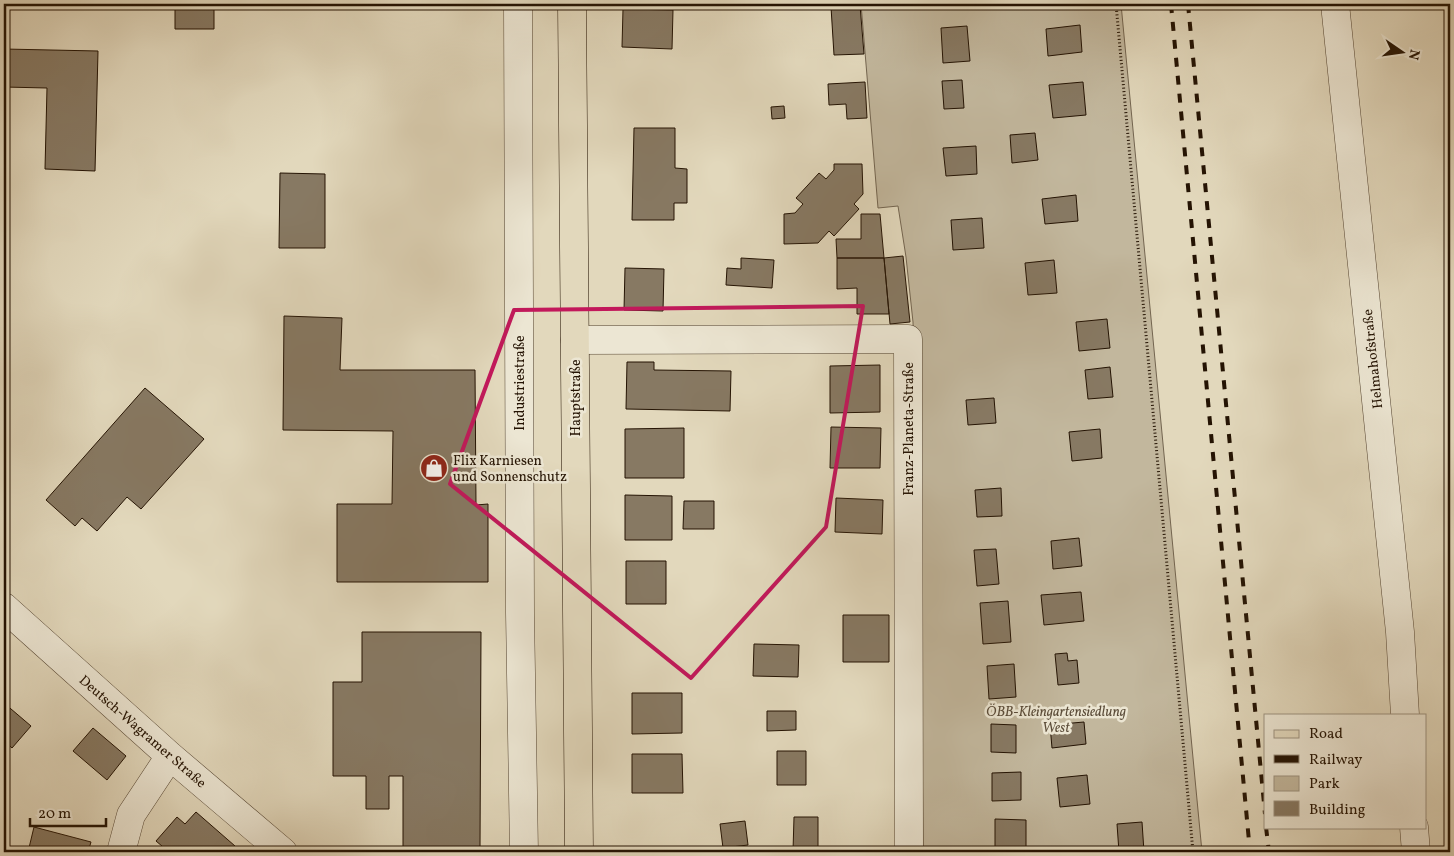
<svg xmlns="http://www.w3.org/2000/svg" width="1454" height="856" font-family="Vollkorn,serif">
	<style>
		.green { fill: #c2b79d; stroke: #736550 }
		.building { fill: #877963; stroke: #241303 }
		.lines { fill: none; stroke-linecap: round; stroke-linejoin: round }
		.minor-casing { stroke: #544431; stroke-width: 29 }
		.primary-casing { stroke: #241303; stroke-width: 29 }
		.path { stroke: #241303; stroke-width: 3; stroke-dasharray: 1 2.5; stroke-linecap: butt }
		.minor { stroke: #ece6d3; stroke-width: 28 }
		.primary { stroke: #e2d8bc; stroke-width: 28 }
		.rail { stroke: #241303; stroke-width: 4; stroke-dasharray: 9 9; stroke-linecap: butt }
		.marked { fill: none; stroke: #c2185b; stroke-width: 4; stroke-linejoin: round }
		.labels { text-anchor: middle; stroke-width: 5; stroke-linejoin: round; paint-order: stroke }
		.street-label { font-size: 14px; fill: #241303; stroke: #ece6d3 }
		.poi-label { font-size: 14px; fill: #241303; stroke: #ece6d3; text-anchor: start }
		.park-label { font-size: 14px; font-style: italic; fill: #5b4c39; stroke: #ece6d3 }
	</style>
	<rect width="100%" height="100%" fill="#e2d8bc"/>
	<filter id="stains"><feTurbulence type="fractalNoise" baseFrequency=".004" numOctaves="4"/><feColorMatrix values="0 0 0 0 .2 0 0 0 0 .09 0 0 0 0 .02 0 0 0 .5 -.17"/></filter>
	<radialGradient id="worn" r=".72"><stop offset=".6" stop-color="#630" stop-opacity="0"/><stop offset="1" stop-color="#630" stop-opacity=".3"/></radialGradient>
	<path class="green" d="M861,4H1121L1202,852H923L922,721L913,322L906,257L898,206L878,208Z"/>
	<path class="building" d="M175,4H214V29H175Z
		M860,5L864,54L834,55L831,7Z
		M623,9L673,10L672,49L622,47Z
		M1080,25L1082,52L1048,56L1046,29Z
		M967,26L970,61L943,63L941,28Z
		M4,49L98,51L95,171L45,169L47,88L4,87Z
		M962,80L964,108L944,109L942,81Z
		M865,82L867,118L847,119L846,104L829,105L828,84Z
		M1083,82L1086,115L1053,118L1049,85Z
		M784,106L785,118L772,119L771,107Z
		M634,128H675V168L687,169V203H674V220H632Z
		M1035,133L1038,160L1012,163L1010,135Z
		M976,146L977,174L946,176L943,148Z
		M834,164H862L863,194L854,204L859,209L834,236L829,231L818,243L784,244V214L795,213L803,204L796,198L819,173L826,179L834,170Z
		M280,173L325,174V248H279Z
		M1076,195L1078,221L1045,224L1042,199Z
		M861,214H880L884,258H837L836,239H861Z
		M982,218L984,248L953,250L951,220Z
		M903,256L910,322L890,324L884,258Z
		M741,258L774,260L772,288L726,285L727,268L741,269Z
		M837,258H884L889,314H857V288L837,289Z
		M1054,260L1057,293L1028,295L1025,263Z
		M625,268L664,269L663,311L624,310Z
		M284,316L342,318L340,370H475L476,505L488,504V582H337V504H392L393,431L283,430Z
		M1107,319L1110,348L1079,351L1076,322Z
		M627,362H654V370L731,371L730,411L626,409Z
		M880,365V412L830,413V366Z
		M1110,367L1113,397L1088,399L1085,370Z
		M145,388L204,439L141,509L127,497L97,531L82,518L75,526L46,500Z
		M994,398L996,423L968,425L966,400Z
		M831,427L881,428L880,468H830Z
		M684,428V478H625V429Z
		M1100,429L1102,458L1072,461L1069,432Z
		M1001,488L1002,516L977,517L975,490Z
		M625,495L672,496V540H625Z
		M836,498L883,500L882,534L835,532Z
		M684,501H714V529H683Z
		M1079,538L1082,566L1053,569L1051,541Z
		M996,549L999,584L977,586L974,550Z
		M626,561H666V604H626Z
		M1081,592L1084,621L1044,625L1041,595Z
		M1008,601L1011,642L983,644L980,603Z
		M843,615H889V662H843Z
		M362,632H481L480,849H403V776H389V809H366V776H333V682H362Z
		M754,644L799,645L798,677L753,676Z
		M1067,653L1068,661L1077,660L1079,683L1058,685L1055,654Z
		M1014,664L1016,697L989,699L987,666Z
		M632,693H682V733L632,734Z
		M4,703L31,726L12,748L4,741Z
		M767,711H796V730L767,731Z
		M1084,722L1086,744L1052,748L1050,725Z
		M991,724L1016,725V753L991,752Z
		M93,728L126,756L107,780L73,751Z
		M777,751H806V785H777Z
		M632,754H682L683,793H632Z
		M1021,772V800L992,801V773Z
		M1087,775L1090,804L1060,807L1057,778Z
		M196,812L235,846L229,852H169L156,841L177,817L185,824Z
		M794,817H818V851H793Z
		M995,819L1026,820V847H995Z
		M745,821L748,845L723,848L720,824Z
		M1142,822L1144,852H1119L1117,824Z
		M34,827L91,842L88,852H28Z
		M629,850H654V852H629Z"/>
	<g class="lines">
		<g class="minor-casing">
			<path id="minor" d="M518,4L520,613L524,852
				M1335,4L1400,632L1405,715
				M575,340L908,339L909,852
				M4,607L170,756L283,852
				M1414,827L1416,852
				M121,852L131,815L170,756"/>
		</g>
		<g class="primary-casing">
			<path id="primary" d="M572,4L579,852"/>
		</g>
		<path class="path" d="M1116,4L1193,852"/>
		<use href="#minor" class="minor"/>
		<use href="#primary" class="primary"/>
		<path class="rail" d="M1171,4L1250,852
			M1188,4L1265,814
			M1266,827L1269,852"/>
	</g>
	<path class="marked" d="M863,306L826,527L691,678L450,484L514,310Z"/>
	<defs>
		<g id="shop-disc" transform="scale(1.4375)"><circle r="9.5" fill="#8f2418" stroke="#ece6d3"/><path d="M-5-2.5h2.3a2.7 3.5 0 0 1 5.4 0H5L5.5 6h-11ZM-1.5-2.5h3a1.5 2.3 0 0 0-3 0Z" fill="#fff"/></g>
	</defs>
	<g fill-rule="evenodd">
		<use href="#shop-disc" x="434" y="468"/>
	</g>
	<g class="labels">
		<g class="street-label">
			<text transform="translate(1372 359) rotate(-96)" y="5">Helmahofstraße</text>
			<text transform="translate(519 383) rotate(-90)" y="5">Industriestraße</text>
			<text transform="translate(575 398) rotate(-90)" y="5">Hauptstraße</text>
			<text transform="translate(908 429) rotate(-90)" y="5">Franz-Planeta-Straße</text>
			<text transform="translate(143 731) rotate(41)" y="5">Deutsch-Wagramer Straße</text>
		</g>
		<g class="poi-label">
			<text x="453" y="465">Flix Karniesen<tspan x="453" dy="16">und Sonnenschutz</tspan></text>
		</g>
		<g class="park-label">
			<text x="1056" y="716">ÖBB-Kleingartensiedlung<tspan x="1056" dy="16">West</tspan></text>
		</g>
	</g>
	<rect width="1454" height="856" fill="none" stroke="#e2d8bc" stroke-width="20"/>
	<rect x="5" y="5" width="1444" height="846" fill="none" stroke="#241303" stroke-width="2.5"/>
	<rect x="10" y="10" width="1434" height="836" fill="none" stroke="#241303"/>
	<rect x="1264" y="714" width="162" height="115" fill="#ece6d3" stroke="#9c9280"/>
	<rect x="1274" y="730" width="25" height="8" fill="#e2d8bc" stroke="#9c9280"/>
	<text x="1309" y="738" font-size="15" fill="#241303">Road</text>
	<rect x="1274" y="755" width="25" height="8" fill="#241303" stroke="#9c9280"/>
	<text x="1309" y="764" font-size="15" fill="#241303">Railway</text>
	<rect x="1274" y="776" width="25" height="15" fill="#c2b79d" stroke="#9c9280"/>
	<text x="1309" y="788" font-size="15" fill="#241303">Park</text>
	<rect x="1274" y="801" width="25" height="15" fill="#877963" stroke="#9c9280"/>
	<text x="1309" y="814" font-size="15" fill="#241303">Building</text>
	<g transform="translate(1402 52) rotate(103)" stroke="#ece6d3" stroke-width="4" paint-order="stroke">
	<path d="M0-4L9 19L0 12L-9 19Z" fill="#241303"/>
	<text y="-8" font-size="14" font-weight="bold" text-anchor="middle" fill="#241303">N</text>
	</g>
	<path d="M30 818v8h76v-8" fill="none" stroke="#241303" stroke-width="2.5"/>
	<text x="38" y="818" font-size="15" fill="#241303" stroke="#ece6d3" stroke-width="4" paint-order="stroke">20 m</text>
	<rect width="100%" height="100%" filter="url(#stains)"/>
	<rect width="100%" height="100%" fill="url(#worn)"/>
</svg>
